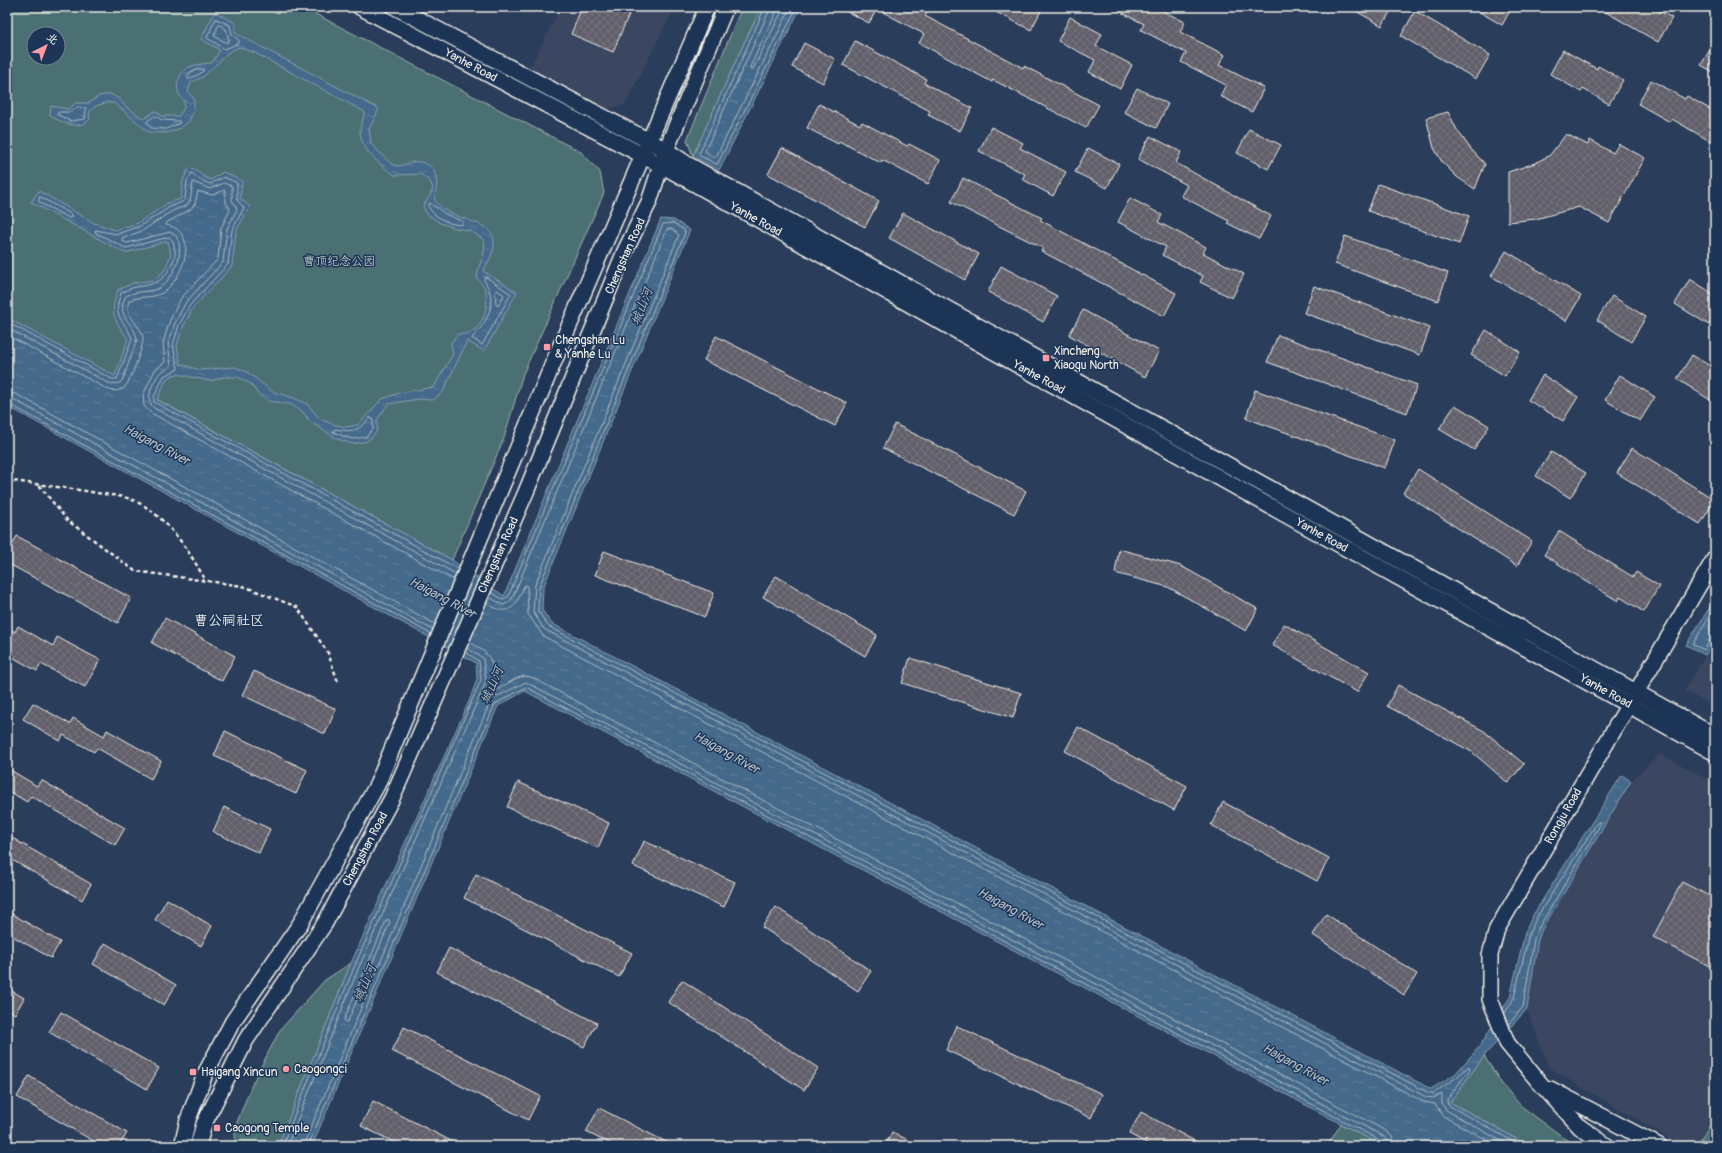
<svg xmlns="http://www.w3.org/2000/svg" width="1722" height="1153" font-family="Pangolin,'LXGW WenKai TC',sans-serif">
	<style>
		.built { fill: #3a4760 }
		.green { fill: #4c7073; stroke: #a0b0ae; fill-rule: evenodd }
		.water { fill: url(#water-ripples); stroke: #8a9fb0 }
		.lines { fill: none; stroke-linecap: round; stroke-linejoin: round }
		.shore { stroke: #aebbc3; stroke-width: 1 }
		.building { fill: url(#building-cross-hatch); stroke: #f4f1e8 }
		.secondary-casing { stroke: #f4f1e8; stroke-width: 18 }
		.path { stroke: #f4f1e8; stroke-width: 2.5; stroke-dasharray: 4 3; stroke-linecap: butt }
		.secondary { stroke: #1d3557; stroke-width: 15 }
		.poi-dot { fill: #ff9aa2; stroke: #1d3557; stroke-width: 1.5 }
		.labels { text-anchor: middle; stroke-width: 3; stroke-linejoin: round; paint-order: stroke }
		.street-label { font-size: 12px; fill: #f4f1e8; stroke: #1d3557 }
		.park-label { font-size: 12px; fill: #b9c4bf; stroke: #1d3557 }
		.poi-label { font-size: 12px; fill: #f4f1e8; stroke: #1d3557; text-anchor: start }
		.water-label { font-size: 13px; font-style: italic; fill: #b6c1c7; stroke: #1d3557 }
		.quarter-label { font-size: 14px; fill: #f4f1e8; stroke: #1d3557 }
	</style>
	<defs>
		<pattern id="water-ripples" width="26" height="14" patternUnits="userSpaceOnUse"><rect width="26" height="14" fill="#44698b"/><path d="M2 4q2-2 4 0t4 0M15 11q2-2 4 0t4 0" fill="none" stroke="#607f9b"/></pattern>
		<pattern id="building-cross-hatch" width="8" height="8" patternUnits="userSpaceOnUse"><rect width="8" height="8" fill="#605f6a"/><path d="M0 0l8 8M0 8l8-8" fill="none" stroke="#77767f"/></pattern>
	</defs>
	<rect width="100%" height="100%" fill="#2a3d5b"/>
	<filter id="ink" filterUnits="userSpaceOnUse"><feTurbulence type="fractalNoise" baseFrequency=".025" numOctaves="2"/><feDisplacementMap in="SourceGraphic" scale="8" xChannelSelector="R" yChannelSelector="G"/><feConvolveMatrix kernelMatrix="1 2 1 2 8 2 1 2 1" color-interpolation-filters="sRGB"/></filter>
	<g filter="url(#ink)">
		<path class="built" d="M561,7H675L625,105L607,109L530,67Z
			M1715,640V707L1684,691Z
			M1660,754L1715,783V1117L1697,1146H1682L1549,1068L1527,1009L1538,940L1541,931L1631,781Z"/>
		<path class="green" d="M10,7H302L581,152L600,172L604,193L523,374L504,438L452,560L7,318V14ZM34,34H58V58H34Z
			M742,7H762L744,43L693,156L687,140Z
			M351,963L278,1146H235V1127L253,1082L280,1030L325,980Z
			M1484,1056L1502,1084L1521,1106L1575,1146H1529L1450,1102Z
			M1715,1117V1146H1697Z
			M1341,1124L1383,1146H1327Z"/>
		<path class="water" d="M762,7H801L719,170L693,156L744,43Z
			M215,12L235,23V33L379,109L369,129L371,144C377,149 388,163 394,165C400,168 406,163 412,162C437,159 440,181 434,199C450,229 521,212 483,271L517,292L484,351L467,341L443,392L433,400L418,399L388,404L377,420V431L368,441L352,444L338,439L310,422L303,412L290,404L269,401L257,393L251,384L238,377H223L210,381L177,374L167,378L157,400L452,560L504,596L661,219L674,220L690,230L543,588L542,610L551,623L1431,1089L1455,1074L1480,1046L1510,997L1525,932L1533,915L1622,775L1631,781L1541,931L1538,940L1527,1009L1484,1056L1450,1102L1529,1146H1383L525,691L498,706L312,1146H278L351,963L470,699L477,679L476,663L7,406V318L115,376L128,339C114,319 109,314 118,290L133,283L154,280L164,271L171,255L168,241L125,253L31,202L39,191L94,223L115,230L138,223L168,203L181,199L183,180L189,168C198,170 202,177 211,180L223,172L242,181L240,198L250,207L236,231L232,266L193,308L183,327L177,345L180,364L200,370L235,367L247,372L273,392L294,398L307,404L320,419L332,424L346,427L358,425L382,399L399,393L434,387L453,354L451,343L458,334C480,338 491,308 485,289C484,285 480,282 477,279C478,261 487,257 484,240L471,231L455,228L440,223L427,214L423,206L430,196L433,188L430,181L420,174L394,175C380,164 361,151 360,131C360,125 364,118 365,112L253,52L239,47L229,52L203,77L191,82L188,92L194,99V110L189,121L181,128L166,133L149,132L114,103H105L96,106L89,112L90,119C78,131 62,123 50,115L51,106L68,109L76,103H89L99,96L110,94L119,99L125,106L144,119L155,111L162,116H179L184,108V100C174,93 176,77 186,69C193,64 204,64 212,63L220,50L201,39Z
			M1715,599V640L1705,655L1686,645Z"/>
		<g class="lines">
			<path class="shore" d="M765,7L699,154L700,156L716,164L718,163L797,7
				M771,7L705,151L713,157H716L791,7
				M777,7L775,15L750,67L751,70L753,69L784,7
				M216,19L230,25L232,35L239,40V43L225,49L207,38Z
				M220,25L226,29L229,40L227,43L214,36L218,26Z
				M200,69L204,70L201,73L189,79L187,78L189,73Z
				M78,107L86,108L85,119L70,121L57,114L59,112H70Z
				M155,116L162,120L179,121L180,123L166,129L151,128L147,122Z
				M40,197L71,214V217L69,218L39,202Z
				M430,203L447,215L462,221L463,224C452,227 433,217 428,206Z
				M486,277L511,294L482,345L472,338C488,321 499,302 484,280Z
				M497,290L504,295L498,306L496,304L495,292Z
				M7,322L112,379H117L132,339C125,318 111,320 121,293C142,280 157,293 171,266C173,260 176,257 175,251C174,246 174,240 169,237L126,248L96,233L95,230L117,234L140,226L170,207L182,202L185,199L187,181L192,173L200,180L210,184L224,177L237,183V200L244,208L232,230L228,264L190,305L179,325L173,345L178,369L164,376L154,397V402L458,569
				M7,328L110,384L120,383L123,379L137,339C134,321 116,319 125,297C135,290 147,293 157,289C174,282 191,241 170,232L127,243L122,241V238L142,231L172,211L186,206L190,201L193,182L210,189L224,183L232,186V200L237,209L227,229L223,262L186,302L175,323L168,344L171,366C168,369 163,370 160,373C153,381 144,400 154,408L456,574
				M7,335L107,389C113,392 120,391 125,387C130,382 144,345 143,338C141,324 124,317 129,301C139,295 152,299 162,293C183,280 201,231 166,225V223L191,209L195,204L198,191L212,195L225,190L226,202L230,210L221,228L218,259L181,298L170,320L163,343L165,362L155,370L143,395L144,406L151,413L454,580
				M7,392L16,394L435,624
				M7,398L13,399L433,630
				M7,403L431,634
				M370,418L373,419V429L366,437L352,439L333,432L335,429C353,432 357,432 370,418Z
				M491,592L502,599L508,597L663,224L673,223L684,230L685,233L539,587L538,611L548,626L1429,1093H1434L1457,1077L1469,1066L1470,1069L1447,1100L1448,1105L1521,1146
				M489,597L503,605L508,603L512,599L667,229H672L679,235L535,585L533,612L544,629L1426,1097L1433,1098L1442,1094V1104L1446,1110L1510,1146
				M487,603C510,619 515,607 524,586L527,585L528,614L543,636L1424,1102L1435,1104L1443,1116L1498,1146
				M1715,606L1693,644L1704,650L1710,640L1715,638
				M469,642C487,652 495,658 492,680C492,685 489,688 490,692C505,689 517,671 533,678L1386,1131L1392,1137L1395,1146
				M389,920L390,922L348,1021L346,1022L344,1020L386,921Z
				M1505,1013L1514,998L1529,934L1537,917L1597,823L1599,822L1600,825L1538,929L1534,939L1523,1007L1509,1024
				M282,1146L355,965L481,680L479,661L465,652
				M287,1146L359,967L486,682L483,658L467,648
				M303,1146L490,702L494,698L526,682L1383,1136L1388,1141L1389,1146
				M308,1146L495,704L526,687L1381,1141L1383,1146"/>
		</g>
		<path class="building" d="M582,7H632L613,52L571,34Z
			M838,7H929L925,16L1023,68L1024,66L1099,105L1086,128L993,80L992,82L919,43L924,34L877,9L869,23Z
			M986,7H1043L1031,30Z
			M1111,7H1155L1185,22L1180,32L1225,55L1219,65L1264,88L1252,112L1220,96L1226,85L1181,62L1186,53L1141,30L1144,24Z
			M1349,7H1393L1382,26Z
			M1471,7H1512L1502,25Z
			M1597,7H1653L1672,18L1658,42Z
			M1415,11L1490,55L1476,79L1401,36Z
			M1070,17L1102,34L1096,46L1132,65L1120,89L1089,72L1095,60L1058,41Z
			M855,41L926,79L924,83L972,108L960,131L928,115L930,111L843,65Z
			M1715,41V73L1701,65Z
			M804,43L835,59L823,83L792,67Z
			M1563,50L1597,69L1598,66L1623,80L1609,104L1583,89L1581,92L1550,74Z
			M1651,80L1685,99L1687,96L1715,112V144L1672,119L1670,122L1638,104Z
			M1137,88L1168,104L1156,128L1124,112Z
			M819,104L860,125L862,122L907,146L909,144L940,160L928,184L882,160L881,163L839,141L838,144L807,128Z
			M1448,112L1457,130L1470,148L1485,164L1475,189L1457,177L1442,162L1434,148L1426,118Z
			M991,127L1023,143L1020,148L1066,172L1053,196L1022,179L1025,174L979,151Z
			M1249,129L1281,145L1268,169L1237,153Z
			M1566,134L1588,145L1590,140L1613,153L1619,144L1645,158L1609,223L1579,207L1536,219L1508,222V172L1535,163L1550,155Z
			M1150,136L1181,152L1176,163L1271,216L1259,239L1227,223L1229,221L1181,196L1187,185L1138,159Z
			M782,148L879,201L865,227L768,174Z
			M1088,148L1119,164L1107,188L1075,172Z
			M963,178L1042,218L1040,220L1176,293L1164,316L1041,251L1043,248L951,202Z
			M1378,184L1469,216L1459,244L1368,211Z
			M1130,198L1162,215L1158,222L1206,247L1203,253L1244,274L1232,298L1200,282L1203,276L1162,255L1166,247L1118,222Z
			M903,213L979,254L965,280L889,238Z
			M1345,236L1448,273L1438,301L1335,264Z
			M1506,251L1581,296L1566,321L1491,276Z
			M1001,266L1057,296L1043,322L988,292Z
			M1690,279L1715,295V315L1709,325L1675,304Z
			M1314,286L1430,328L1420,355L1304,313Z
			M1612,296L1646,317L1631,342L1597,320Z
			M1083,310L1159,351L1145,377L1069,335Z
			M1486,330L1520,352L1505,376L1471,355Z
			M1278,335L1417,385L1407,413L1267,362Z
			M716,336L847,403L835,426L704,360Z
			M1692,355L1715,369V403L1677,379Z
			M1543,375L1578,397L1563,421L1528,400Z
			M1620,375L1655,397L1640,421L1605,400Z
			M1255,390L1395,440L1385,468L1246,418Z
			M1455,405L1489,426L1474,450L1439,429Z
			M895,424L1026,491L1014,514L883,448Z
			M1632,448L1715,500L1700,524L1617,473Z
			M1551,452L1586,473L1570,498L1536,476Z
			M1418,469L1532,541L1517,566L1403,493Z
			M1559,531L1633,577L1636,572L1659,586L1644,612L1620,597L1618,601L1544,555Z
			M17,536L131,598L118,623L7,563V555Z
			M1119,549L1181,566L1258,609L1246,631L1168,587L1115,573Z
			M604,551L714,593L705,617L595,575Z
			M776,576L877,635L865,656L763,597Z
			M165,618L235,656L222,681L152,643Z
			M1284,624L1369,672L1357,692L1272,645Z
			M18,626L53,646L57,637L100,660L85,687L41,664L37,671L7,654V627L15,632Z
			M910,658L1021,693L1013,718L902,683Z
			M254,671L336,709L325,734L242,695Z
			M1398,685L1484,731L1524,764L1508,783L1472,752L1387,706Z
			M33,703L70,724L73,718L104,736L107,730L161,761L151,779L97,748L94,752L63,735L60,741L23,719Z
			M1078,727L1187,786L1174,810L1065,751Z
			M225,731L307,770L296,794L214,756Z
			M7,768L37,786L41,780L125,828L115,845L31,796L27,802L7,790Z
			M518,782L609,823L598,848L507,807Z
			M1223,802L1329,858L1317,881L1211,825Z
			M224,807L270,829L259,853L213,832Z
			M7,835L91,884L82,900L7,857Z
			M644,841L735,882L724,907L633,866Z
			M476,874L632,953L619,977L464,898Z
			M1682,882L1715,899V969L1653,937Z
			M167,899L212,926L201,946L155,920Z
			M776,907L871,971L858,991L762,927Z
			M7,911L60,942L51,958L7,933Z
			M1326,914L1417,974L1404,995L1313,935Z
			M105,943L176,985L164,1005L93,964Z
			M449,948L597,1023L584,1047L437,972Z
			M682,980L818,1068L804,1090L668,1002Z
			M7,988L24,998L15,1014L7,1009Z
			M61,1012L159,1068L147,1089L49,1032Z
			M957,1026L1102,1094L1091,1118L946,1050Z
			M404,1027L540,1096L528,1120L392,1051Z
			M29,1076L127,1133L119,1146H102L17,1097Z
			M373,1101L461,1146H402L361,1126Z
			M599,1108L674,1146H615L586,1132Z
			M1141,1112L1204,1146H1152L1129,1134Z
			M892,1132L920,1146H885Z"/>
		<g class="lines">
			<g class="secondary-casing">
				<path id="secondary" d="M360,7L661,165L1250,495L1715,753
					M395,7L666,150L687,164L1715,736
					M1550,1089L1659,1146
					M182,1146L188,1120L205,1074L233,1021L300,924L377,785L557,354L707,7
					M198,1146L204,1124L246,1040L325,923L392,798L526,492L625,251L649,202L666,150L726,7
					M1607,1146L1580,1127L1539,1082L1507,1043L1490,999V955L1497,929L1715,558"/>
			</g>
			<path class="path" d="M7,480C39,485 71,488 103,494C112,495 122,496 130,499C162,510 190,551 205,580
				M39,485L67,520L135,571L243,586L297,607L328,653L338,682"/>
			<use href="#secondary" class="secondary"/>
		</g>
	</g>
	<g class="poi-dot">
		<rect x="543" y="343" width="8" height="8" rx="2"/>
		<rect x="1042" y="354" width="8" height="8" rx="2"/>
		<circle cx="286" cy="1069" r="4"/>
		<rect x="189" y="1068" width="8" height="8" rx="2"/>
		<rect x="213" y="1124" width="8" height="8" rx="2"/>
	</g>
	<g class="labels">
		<g class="street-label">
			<text transform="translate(471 65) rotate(28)" y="4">Yanhe Road</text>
			<text transform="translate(756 219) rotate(29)" y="4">Yanhe Road</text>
			<text transform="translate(625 256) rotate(-66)" y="4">Chengshan Road</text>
			<text transform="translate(1039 377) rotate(29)" y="4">Yanhe Road</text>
			<text transform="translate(1322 535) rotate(29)" y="4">Yanhe Road</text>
			<text transform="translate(498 555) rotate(-66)" y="4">Chengshan Road</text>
			<text transform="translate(1606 691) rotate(29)" y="4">Yanhe Road</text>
			<text transform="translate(1563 816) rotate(-60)" y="4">Rongju Road</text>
			<text transform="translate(365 849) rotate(-62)" y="4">Chengshan Road</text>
		</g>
		<g class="park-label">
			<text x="339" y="265">曹顶纪念公园</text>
		</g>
		<g class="poi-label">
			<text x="555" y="344">Chengshan Lu<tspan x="555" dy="14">&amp; Yanhe Lu</tspan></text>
			<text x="1054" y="355">Xincheng<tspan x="1054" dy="14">Xiaoqu North</tspan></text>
			<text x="294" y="1073">Caogongci</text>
			<text x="201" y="1076">Haigang Xincun</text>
			<text x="225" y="1132">Caogong Temple</text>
		</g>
		<g class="water-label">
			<text transform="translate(641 306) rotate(-69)" y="5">城山河</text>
			<text transform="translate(157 444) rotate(28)" y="5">Haigang River</text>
			<text transform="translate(443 597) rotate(28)" y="5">Haigang River</text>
			<text transform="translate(491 685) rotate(-67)" y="5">城山河</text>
			<text transform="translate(727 752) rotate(29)" y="5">Haigang River</text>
			<text transform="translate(1011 908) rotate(29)" y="5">Haigang River</text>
			<text transform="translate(364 983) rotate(-67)" y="5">城山河</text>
			<text transform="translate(1296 1064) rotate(29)" y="5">Haigang River</text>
		</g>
		<g class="quarter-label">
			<text x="229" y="625">曹公祠社区</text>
		</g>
	</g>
	<rect width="1722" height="1153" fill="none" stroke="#1d3557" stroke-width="24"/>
	<rect x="12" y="12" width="1698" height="1129" fill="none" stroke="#f4f1e8" stroke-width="1.5" filter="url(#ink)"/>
	<g transform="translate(46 46) rotate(42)"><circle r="19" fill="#1d3557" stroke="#738091"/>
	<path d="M0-3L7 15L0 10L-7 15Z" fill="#ff9aa2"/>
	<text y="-6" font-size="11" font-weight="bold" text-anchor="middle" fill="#f4f1e8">北</text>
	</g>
</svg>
